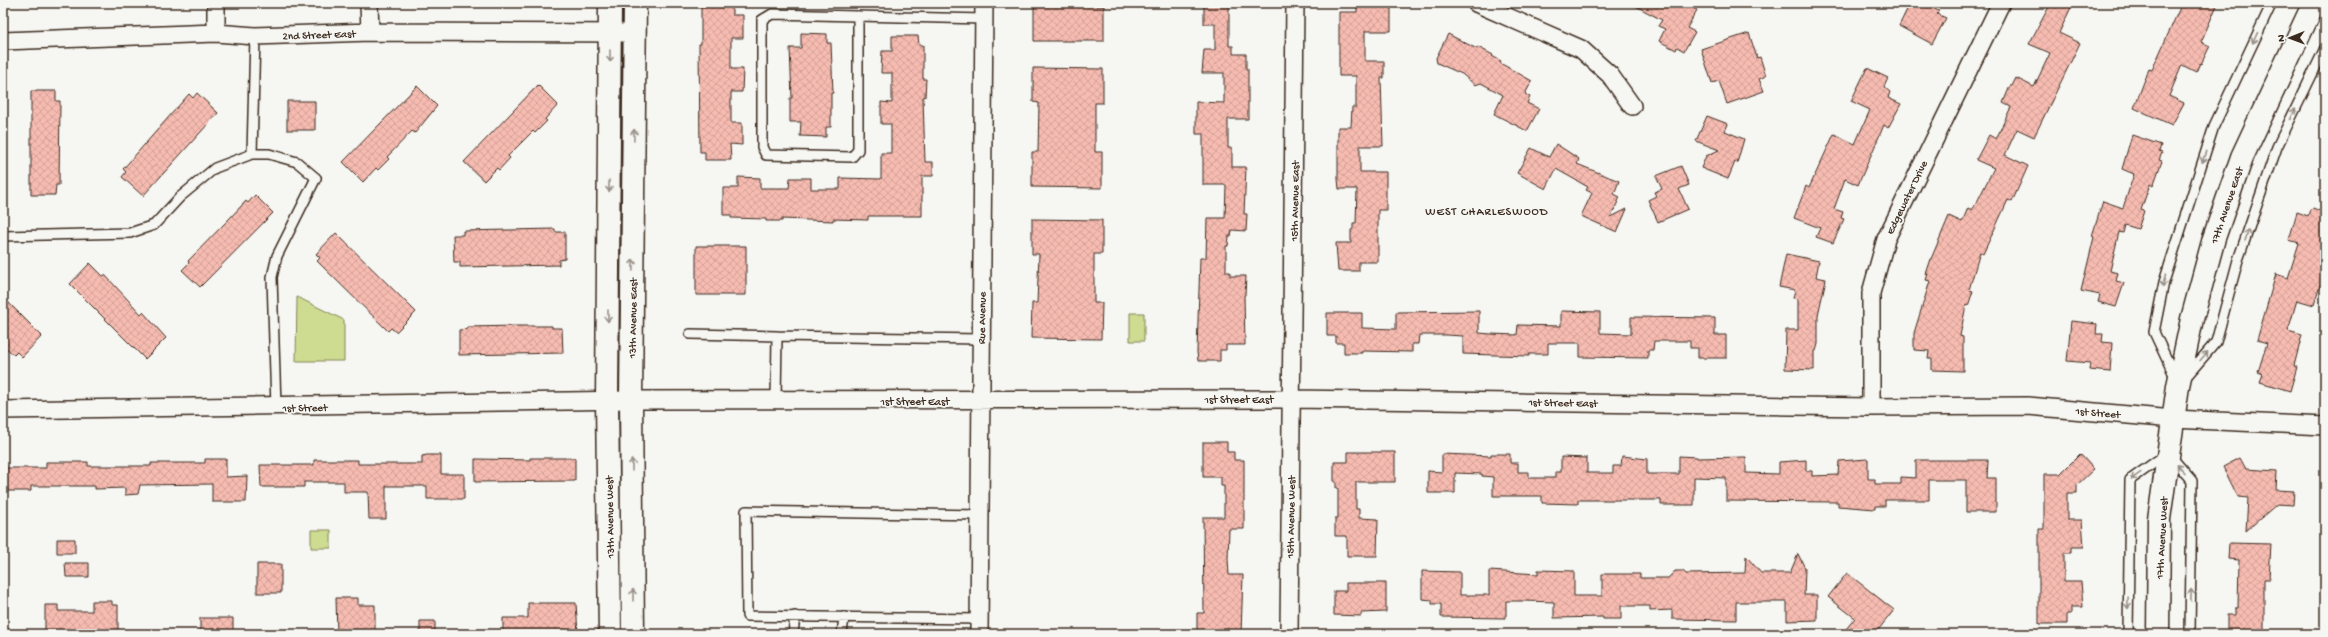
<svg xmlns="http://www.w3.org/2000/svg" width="2328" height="637" font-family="'Gochi Hand',sans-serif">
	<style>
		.green { fill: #cddc90; stroke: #848357 }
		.building { fill: url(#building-cross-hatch); stroke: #3b2a1e }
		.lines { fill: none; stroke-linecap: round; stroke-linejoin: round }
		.lane-casing { stroke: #3b2a1e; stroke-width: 12 }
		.street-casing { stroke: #3b2a1e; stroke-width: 20 }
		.secondary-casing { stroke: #3b2a1e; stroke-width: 25 }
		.lane { stroke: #f6f6f2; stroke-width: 9 }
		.street { stroke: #f6f6f2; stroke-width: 17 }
		.secondary { stroke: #f6f6f2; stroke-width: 22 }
		.oneway { stroke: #989088 }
		.labels { text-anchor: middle; stroke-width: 3.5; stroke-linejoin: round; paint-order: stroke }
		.street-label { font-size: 11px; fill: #3b2a1e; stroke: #f6f6f2 }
		.neighbourhood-label { font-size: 12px; letter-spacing: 1px; fill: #3b2a1e; stroke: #f6f6f2 }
	</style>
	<defs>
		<pattern id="building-cross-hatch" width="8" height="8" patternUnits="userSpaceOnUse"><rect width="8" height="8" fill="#f6bbb1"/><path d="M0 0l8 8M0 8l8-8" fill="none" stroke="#d4a198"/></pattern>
	</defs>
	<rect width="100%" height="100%" fill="#f6f6f2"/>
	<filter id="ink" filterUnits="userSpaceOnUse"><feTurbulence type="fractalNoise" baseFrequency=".025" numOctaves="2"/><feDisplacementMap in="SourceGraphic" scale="8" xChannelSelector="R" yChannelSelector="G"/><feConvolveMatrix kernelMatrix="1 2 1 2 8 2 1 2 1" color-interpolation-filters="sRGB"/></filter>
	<g filter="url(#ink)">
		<path class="green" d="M297,297L344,320V361H296Z
			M1130,313H1144V341H1130Z
			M311,530H331V548H311Z"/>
		<path class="building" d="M706,3H732V15H743V38H731V69H743L742,92H731V123H742V145L730,144L731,160H705V152H700L699,44H701V6H706Z
			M1040,3H1096V6H1104V41H1034V5H1040Z
			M1204,3H1229V46H1233V54H1246V69H1248V119H1228V148H1232V167H1246L1244,214H1247L1246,231L1232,230L1231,236H1229L1228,246H1226V272H1230V276H1246L1245,295H1244L1245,345H1226V350H1220V361H1198L1197,352L1200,258H1206L1207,218H1225L1226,185H1203V134H1196V102L1224,103V73H1202L1204,50H1215V24H1204Z
			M1359,3H1391V31H1365V61H1384V78H1381L1383,146H1360V172H1386V210H1378V262H1359V271H1338L1336,243H1351V230L1353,229V223H1356L1357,189H1339L1338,179V127H1351L1352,107H1356V76H1339V12H1357V4Z
			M1630,3H1683L1697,10L1687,28L1695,32L1684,51L1677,47L1676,50L1659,41L1665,29L1658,26L1662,20Z
			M1910,3H1935L1932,8L1939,11L1937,14L1946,18L1932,44L1899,26Z
			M2051,3H2073L2059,33L2080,43L2034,137L2017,129L2005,155L2028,166L2012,202L2008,200L1983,254L1980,252L1969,290L1973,291L1968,306L1966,305L1960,336L1963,337V371L1932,370V359H1928L1929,351L1914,350V333L1930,281L1926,280L1928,274H1926L1931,259L1949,216L1962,222L1968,208L1972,210L1977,202L1994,168L1976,160L1989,135L1996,139L2011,107L2003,103L2010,86H2012L2016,78L2034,87L2050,53L2029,44Z
			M2182,3H2218L2201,42L2210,46L2201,64L2200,63L2196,72L2182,65L2169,96L2184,103L2172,125L2134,108L2149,69L2152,70Z
			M801,33L827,34V43H831L833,93H831V127H826V137L800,136L801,122H790V98H792L790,48H801Z
			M1749,33L1757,58L1760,57L1766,76L1759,79L1764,91L1727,104L1719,81L1712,83L1701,49Z
			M1448,34L1477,49L1478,47L1493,55L1492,56L1501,61L1500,63L1532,81L1525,94L1530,97L1527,103L1539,109L1527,131L1494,114L1503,95L1481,83L1475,85L1462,74L1437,63L1436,58Z
			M892,36H918L919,45H923V79H926L925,97H923L925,162H933V176H922V216H868V220L833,219V221L782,219V221H766V219L731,218V215H723V188H738V177L760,178V188H789L790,178H811V189H840V178L881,179V153H891V124H881V102L892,103V73H881L882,51H892Z
			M1033,68L1103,69V103H1095V152H1102V188L1032,187V152H1038L1039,103L1033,102Z
			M1867,68L1888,78L1884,87L1890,92L1888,98L1901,104L1888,128L1884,125L1858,185L1845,179L1834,209L1843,212L1841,218L1844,219L1833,243L1816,237L1820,228L1794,218L1806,186L1809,188L1834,134L1855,144L1870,110L1851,101Z
			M538,85L558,105L545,119L547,121L535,133L533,131L508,156L510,158L499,170L497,168L484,181L464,162Z
			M417,86L437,106L415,133L412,131L387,157L389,159L378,170L376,168L363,182L343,162Z
			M31,91H56V101H60L59,185H56L55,195H31Z
			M197,93L218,113L143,196L122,177L126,172L123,169L189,94L193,98Z
			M287,101H315V130H287Z
			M1707,116L1728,124L1725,131L1744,139L1737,163L1735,162L1728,179L1701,168L1706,156L1719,150L1696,141Z
			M2132,135L2161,145L2159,152L2162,153L2159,160L2162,161L2153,186L2150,184L2141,210L2144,211L2138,229L2125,225L2123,233L2119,232L2110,271L2118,273L2116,281L2124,283L2116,307L2098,302L2100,295L2081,291L2094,237L2092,236L2103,201L2123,208L2134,174L2122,169Z
			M1556,144L1579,159L1577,164L1619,181L1614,194L1620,197L1611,217L1627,209L1617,232L1581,216L1592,193L1586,190L1588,187L1556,169L1546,189L1517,173L1531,148L1549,157Z
			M1681,166L1689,185L1679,189L1688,209L1658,222L1648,200L1656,196L1654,192L1662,189L1656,176Z
			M255,195L273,213L200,287L182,270L189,263L188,261L228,220L246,201L248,203Z
			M2313,208L2325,213V270L2314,305L2297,300L2288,331L2302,335L2294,366L2297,367L2290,391L2260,382L2263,374L2258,372L2267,343L2257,340L2276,274L2288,278L2299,243L2289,240L2297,212L2308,216L2310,209Z
			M1032,219L1102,220V254H1094V303H1102L1101,339L1031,338L1032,303H1037L1039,254H1032Z
			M555,229V232H565V259L559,260V265L460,267V262H454L453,235H463V231Z
			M336,233L416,312L396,332L391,328L388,331L317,261L320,258L316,254Z
			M696,246H746V295H696Z
			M1786,254L1819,261L1816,277L1826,279L1818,315V344L1816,351H1814V370L1785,369L1786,330H1798V299L1793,298L1795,290L1779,287Z
			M90,263L103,276L105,275L141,314L143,312L166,338L145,359L70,284Z
			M3,297L42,336L22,357L17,352L14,355L3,345Z
			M1479,311V333L1491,334L1517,335L1518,325L1561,326V311L1600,312V333L1631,334V317L1715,318V335H1726V358H1698V348H1690V341H1654L1653,350H1648V358L1580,357V343H1548V354H1529V356L1463,354V336L1446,335H1419L1418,344H1412V352L1362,351V353H1344V343H1336V336H1327V313H1362V328L1396,329V312Z
			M2071,321L2097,324L2096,334H2103L2102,342L2112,343L2110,372L2089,370L2090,363L2067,361Z
			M518,326H552V328H562L563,353L459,355V330L468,329V327Z
			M1203,442H1227V452H1234V460H1244V529H1229L1228,559L1229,575H1243L1241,634H1197V613H1204L1203,517H1224V486H1221V477H1203Z
			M1348,452H1395V482H1356V509H1359V518L1378,519L1377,556H1347V536H1335V518H1338V488H1336V482H1334V462H1348Z
			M1442,454L1491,456V454H1510V463H1518V472H1529V478H1555V472H1561V457L1587,458V473H1613V466H1621L1622,456L1647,459V474H1679V456L1697,457V458L1746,457V473L1779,474V462L1806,460V471H1812V476L1838,475L1839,461L1868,459V479H1875V484H1901V477L1916,478V460H1988L1987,478H1996V512H1966V480H1929V500H1885V506H1875V509L1838,506V502L1726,501V478L1694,477V505H1661V500H1578V504L1542,503V496H1493V477L1482,476V474L1455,473V493H1428V471L1442,472Z
			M2080,454L2094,469L2077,485V493H2067V520H2082L2084,547H2071V553H2064V581H2081L2083,607H2071V614H2067V624H2039V529H2044V474H2060Z
			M427,455H441V474H464V499H427V486H386V519H369L368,492H344V482H304V487H261L260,465H314V460H358V464H422V456Z
			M530,458H575V481L475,482V459L530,460Z
			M2240,458L2246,469L2277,471L2276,490L2294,491L2293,505L2277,504L2246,531L2248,498L2238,497L2223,467Z
			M205,459H226V477L247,476L246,502H212V484L140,485L138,494L125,495V488L95,489V486H31V491H3V468H46V462H88V466H151V463H205Z
			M57,539H75V553H57Z
			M2229,543L2271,544L2269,579H2264V633L2227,634V615H2235V608H2238L2239,560L2228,559Z
			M1798,554L1805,568L1804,595H1817V620L1787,621V602H1736V620L1672,619V610L1650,611V606H1621V619H1603V617L1554,618V602L1524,601H1506V618L1441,617V604H1432V600L1422,599V571L1460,572V595H1489V571L1538,574V570L1574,571V596H1602V574H1640V578H1668L1675,571H1683L1686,574L1745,573L1746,556L1761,573H1790Z
			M65,563H89V577H66Z
			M257,564H281V593H257Z
			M1847,573L1894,610L1875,634H1842L1855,618L1828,597Z
			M1346,583H1386V612L1361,613V616L1334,615V591H1346Z
			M336,598H358V605H375V634H337Z
			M92,601H112V605H118V634H45V605H58V611H92Z
			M528,603H576L578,634H503V618H528Z
			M200,618H233V634H200Z
			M420,621H435V634H420Z"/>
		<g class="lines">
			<g class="lane-casing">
				<path id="lane" d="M858,16V150L852,157L766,155L762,147V20L772,14L984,19
					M252,154L255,36
					M3,236L130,233L154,225L180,197L215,168L252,154H269L297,162L316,178L277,256L272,277L276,407
					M690,334L777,336L776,400
					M777,336L981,339
					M2185,378L2216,342L2238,260L2277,147L2325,48
					M2176,379L2154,332L2164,282L2214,126L2272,3
					M979,619L747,616L746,511L980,515
					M793,634L795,616
					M842,634L844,617
					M2128,634L2130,480L2168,453L2192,481L2190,634"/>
			</g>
			<g class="street-casing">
				<path id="street" d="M369,3L370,32
					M1476,3L1581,49L1610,75L1632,106
					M216,33V3
					M3,41L216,33L255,36L370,32L635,33
					M1871,407V293L1886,239L2001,3
					M3,410L631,400L1292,399L1871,407L2028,406L2173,419L2325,426
					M979,634L984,3
					M1289,634L1295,3"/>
			</g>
			<g class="secondary-casing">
				<path id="secondary" d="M610,3L607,400L610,634
					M633,634L631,400L635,3
					M2158,634L2159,519L2178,386L2192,319L2214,238L2242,157L2314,3"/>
			</g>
			<use href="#lane" class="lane"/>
			<use href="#street" class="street"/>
			<use href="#secondary" class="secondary"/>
		</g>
		<defs><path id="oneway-shaft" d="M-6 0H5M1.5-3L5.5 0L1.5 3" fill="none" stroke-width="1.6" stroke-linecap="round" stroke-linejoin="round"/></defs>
		<g class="oneway">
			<use href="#oneway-shaft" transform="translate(2255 38) rotate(115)"/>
			<use href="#oneway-shaft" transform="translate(610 56) rotate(90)"/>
			<use href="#oneway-shaft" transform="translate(2293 114) rotate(-64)"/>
			<use href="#oneway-shaft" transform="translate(634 135) rotate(-89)"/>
			<use href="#oneway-shaft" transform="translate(2204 157) rotate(108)"/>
			<use href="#oneway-shaft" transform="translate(609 186) rotate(90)"/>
			<use href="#oneway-shaft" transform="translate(2247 235) rotate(-71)"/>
			<use href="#oneway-shaft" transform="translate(633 265) rotate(-89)"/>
			<use href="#oneway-shaft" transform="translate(2164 281) rotate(105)"/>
			<use href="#oneway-shaft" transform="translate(608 316) rotate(90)"/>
			<use href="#oneway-shaft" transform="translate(2204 356) rotate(-49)"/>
			<use href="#oneway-shaft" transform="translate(632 465) rotate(-90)"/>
			<use href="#oneway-shaft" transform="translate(2181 469) rotate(-131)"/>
			<use href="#oneway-shaft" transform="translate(2136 476) rotate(144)"/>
			<use href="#oneway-shaft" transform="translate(633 595) rotate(-90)"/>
			<use href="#oneway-shaft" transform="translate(2191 595) rotate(-89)"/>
			<use href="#oneway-shaft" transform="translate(2128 603) rotate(91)"/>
		</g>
	</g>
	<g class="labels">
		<g class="street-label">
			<text transform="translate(319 34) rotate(-2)" y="4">2nd Street East</text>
			<text transform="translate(1906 197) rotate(-64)" y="4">Edgewater Drive</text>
			<text transform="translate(1294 201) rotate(-89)" y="4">15th Avenue East</text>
			<text transform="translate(2226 205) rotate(-71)" y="4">17th Avenue East</text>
			<text transform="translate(632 318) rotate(-89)" y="4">13th Avenue East</text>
			<text transform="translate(981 318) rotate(-89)" y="4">Rue Avenue</text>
			<text x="1239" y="403">1st Street East</text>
			<text x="915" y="405">1st Street East</text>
			<text transform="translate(1563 402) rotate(1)" y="4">1st Street East</text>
			<text transform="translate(305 407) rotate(-1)" y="4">1st Street</text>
			<text transform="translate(2098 412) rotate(5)" y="4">1st Street</text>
			<text transform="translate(609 517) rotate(-91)" y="4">13th Avenue West</text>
			<text transform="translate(1290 517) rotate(-89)" y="4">15th Avenue West</text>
			<text transform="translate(2161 538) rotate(-87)" y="4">17th Avenue West</text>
		</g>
		<g class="neighbourhood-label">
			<text x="1487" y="215">WEST CHARLESWOOD</text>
		</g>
	</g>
	<rect width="2328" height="637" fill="none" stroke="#f6f6f2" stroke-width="16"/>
	<rect x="8" y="8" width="2312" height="621" fill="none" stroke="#3b2a1e" stroke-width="1.5" filter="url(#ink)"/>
	<g transform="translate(2290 38) rotate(269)" stroke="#f6f6f2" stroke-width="3" paint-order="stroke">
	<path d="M0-3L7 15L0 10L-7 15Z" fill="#3b2a1e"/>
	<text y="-6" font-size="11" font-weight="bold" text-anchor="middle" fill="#3b2a1e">N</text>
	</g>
</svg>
